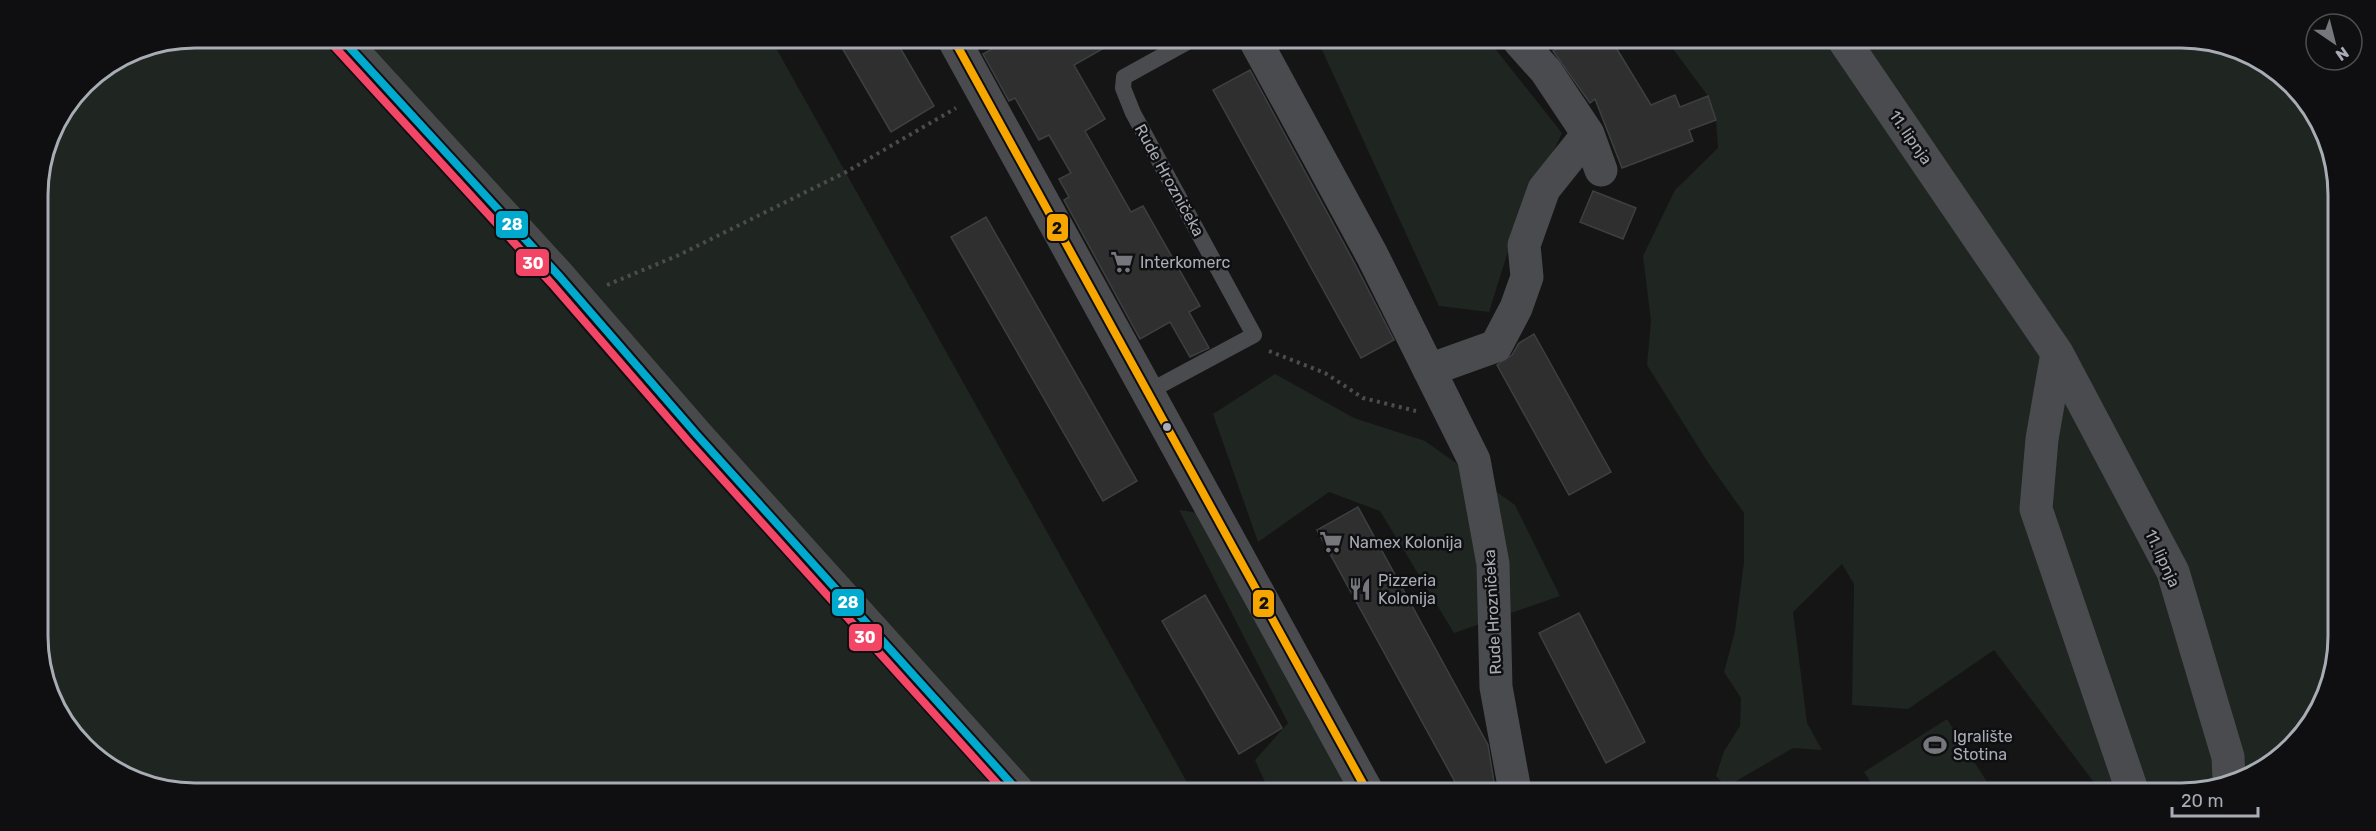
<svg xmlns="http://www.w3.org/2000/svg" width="2376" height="831" font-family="Rubik,sans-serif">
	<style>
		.green { fill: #1f2520 }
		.building { fill: #2f2f30; stroke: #3e3f41; stroke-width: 1.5 }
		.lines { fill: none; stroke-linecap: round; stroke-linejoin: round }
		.path { stroke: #4b4c4e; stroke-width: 4; stroke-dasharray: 3 4.5; stroke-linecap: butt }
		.service { stroke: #4a4b4e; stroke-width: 16 }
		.minor { stroke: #4a4b4e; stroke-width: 33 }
		.secondary { stroke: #48494b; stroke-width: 33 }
		.bus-1-casing { stroke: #0f0f11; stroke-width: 12 }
		.bus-2-casing { stroke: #0f0f11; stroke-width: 12 }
		.bus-3-casing { stroke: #0f0f11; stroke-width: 12 }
		.bus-1 { stroke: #00a9ce; stroke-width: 8 }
		.bus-2 { stroke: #f34667; stroke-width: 8 }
		.bus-3 { stroke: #f7a600; stroke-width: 8 }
		.bus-dot { fill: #a8acb4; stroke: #0f0f11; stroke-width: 2 }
		.labels { text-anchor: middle; stroke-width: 5; stroke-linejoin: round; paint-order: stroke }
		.street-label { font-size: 16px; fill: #a8acb4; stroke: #0f0f11 }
		.poi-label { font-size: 16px; fill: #a8acb4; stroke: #0f0f11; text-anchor: start }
		.rim { fill: none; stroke: #a8acb4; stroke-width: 3 }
		.line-badge { stroke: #0f0f11; stroke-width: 2 }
		.badge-label { font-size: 16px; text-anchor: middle; font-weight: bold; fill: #fff }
		.pale-badge-label { font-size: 16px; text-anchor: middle; font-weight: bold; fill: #111 }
	</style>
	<rect width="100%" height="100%" fill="#151515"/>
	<path class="green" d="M195,38L771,39L1192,791L154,788L77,740L40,666L38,185L54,126L84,83L135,49Z
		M1318,41H1489L1562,133L1510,245L1489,312L1439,306Z
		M1667,41L2222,43L2299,91L2336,165L2333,677L2312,723L2277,761L2191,793H2102L1994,650L1908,709L1852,705L1854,584L1842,564L1793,612L1807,723L1822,750L1793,748L1726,787L1716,776L1724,751L1740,726L1741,698L1724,672L1735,631L1744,562V513L1707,461L1647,365L1651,321L1643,256L1675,190L1718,148L1716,120L1708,96Z
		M1275,374L1354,418L1425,441L1515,505L1560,596L1454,633L1380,511L1329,492L1258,542L1213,414Z
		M1179,510L1199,513L1354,791H1269L1255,760L1288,723Z
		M1947,719L1994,793L1877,792L1864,772Z"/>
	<path class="building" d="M837,39H895L934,106L891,132Z
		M992,40H1118L1074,65L1105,119L1085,131L1131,212L1143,206L1200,306L1189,312L1209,348L1190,357L1170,322L1140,339L1064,200L1069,197L1059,179L1071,173L1049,135L1039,140L1015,98L1009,101L983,54L996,47Z
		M1569,41H1612L1651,105L1675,95L1680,107L1708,96L1716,120L1689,130L1693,141L1622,168L1595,99L1590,103L1553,51Z
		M1250,70L1355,264L1394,340L1361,358L1213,90Z
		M1593,191L1636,208L1623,239L1580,222Z
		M986,217L1137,481L1103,501L951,237Z
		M1534,334L1611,472L1569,495L1497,365L1512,355L1519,343Z
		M1358,507L1488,745L1494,782L1478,791H1460L1317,530Z
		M1205,595L1282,728L1239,754L1162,621Z
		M1579,613L1645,742L1606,763L1539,633Z"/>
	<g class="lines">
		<path class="path" d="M607,285L679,255L846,172L956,108
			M1269,351L1325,373L1363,398L1416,411"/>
		<path class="service" d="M1146,393L1254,335L1133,113L1123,88L1124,77L1191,40"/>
		<path class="minor" d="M954,40L1367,791
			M1255,40L1372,255L1474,460L1493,564L1496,687L1515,791
			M1519,41L1546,71L1588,134L1601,170
			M1845,42L2057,353L2173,572L2228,757L2229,779
			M2057,353L2042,439L2036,509L2133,793
			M1429,370L1496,346L1516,308L1527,277L1524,245L1544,189L1588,134"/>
		<path class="secondary" d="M341,38L560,277L697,435L1017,790"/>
		<g class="bus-1-casing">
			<path id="bus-1" d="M341,38L560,277L697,435L1017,790"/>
		</g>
		<g class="bus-2-casing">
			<path id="bus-2" d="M333,45L552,284L689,442L1003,790"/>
		</g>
		<g class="bus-3-casing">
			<path id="bus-3" d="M954,40L1367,791"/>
		</g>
		<use href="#bus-1" class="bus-1"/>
		<use href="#bus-2" class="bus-2"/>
		<use href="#bus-3" class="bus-3"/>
	</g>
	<defs>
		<g id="supermarket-bare" transform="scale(1.8)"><path d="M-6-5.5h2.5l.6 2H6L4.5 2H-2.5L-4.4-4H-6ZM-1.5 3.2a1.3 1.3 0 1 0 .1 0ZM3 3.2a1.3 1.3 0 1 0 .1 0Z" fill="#75777c" stroke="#0f0f11" stroke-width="2.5" paint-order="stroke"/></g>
		<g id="restaurant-bare" transform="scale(1.8)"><path d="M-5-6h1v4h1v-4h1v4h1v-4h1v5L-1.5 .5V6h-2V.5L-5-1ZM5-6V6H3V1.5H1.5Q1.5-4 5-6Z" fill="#75777c" stroke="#0f0f11" stroke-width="2.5" paint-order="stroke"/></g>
		<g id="stadium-bare" transform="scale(1.8)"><path d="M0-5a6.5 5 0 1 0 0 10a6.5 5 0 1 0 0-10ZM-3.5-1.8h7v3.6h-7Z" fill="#75777c" stroke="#0f0f11" stroke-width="2.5" paint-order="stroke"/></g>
	</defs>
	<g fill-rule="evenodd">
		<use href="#supermarket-bare" x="1122" y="262"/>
		<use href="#supermarket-bare" x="1331" y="542"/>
		<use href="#restaurant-bare" x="1360" y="589"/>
		<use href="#stadium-bare" x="1935" y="745"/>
	</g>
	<circle class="bus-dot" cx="1167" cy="427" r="5"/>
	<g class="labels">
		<g class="street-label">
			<text transform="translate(1911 137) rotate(55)" y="6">11. lipnja</text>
			<text transform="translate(1170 180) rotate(61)" y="6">Rude Hrozničeka</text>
			<text transform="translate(2163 558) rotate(65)" y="6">11. lipnja</text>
			<text transform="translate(1492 612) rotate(-93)" y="6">Rude Hrozničeka</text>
		</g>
		<g class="poi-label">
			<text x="1140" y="268">Interkomerc</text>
			<text x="1349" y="548">Namex Kolonija</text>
			<text x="1378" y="586">Pizzeria<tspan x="1378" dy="18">Kolonija</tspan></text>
			<text x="1953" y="742">Igralište<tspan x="1953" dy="18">Stotina</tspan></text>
		</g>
	</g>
	<path d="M0 0H2376V831H0ZM195 48H2181A147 147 0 0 1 2328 195V636A147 147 0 0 1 2181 783H195A147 147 0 0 1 48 636V195A147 147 0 0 1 195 48Z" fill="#0f0f11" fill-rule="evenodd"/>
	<path class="rim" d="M195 48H2181A147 147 0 0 1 2328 195V636A147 147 0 0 1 2181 783H195A147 147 0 0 1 48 636V195A147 147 0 0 1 195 48Z"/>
	<g class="line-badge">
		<rect x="495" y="210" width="34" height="29" rx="6" fill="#00a9ce"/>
		<rect x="1046" y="213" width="23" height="29" rx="6" fill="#f7a600"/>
		<rect x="515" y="248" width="35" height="29" rx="6" fill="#f34667"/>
		<rect x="831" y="588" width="34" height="29" rx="6" fill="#00a9ce"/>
		<rect x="1252" y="589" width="23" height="29" rx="6" fill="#f7a600"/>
		<rect x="848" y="623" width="35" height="29" rx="6" fill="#f34667"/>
	</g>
	<g class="badge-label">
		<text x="512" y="230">28</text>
		<text x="533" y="269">30</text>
		<text x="848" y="608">28</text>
		<text x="865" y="643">30</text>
	</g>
	<g class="pale-badge-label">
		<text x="1057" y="234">2</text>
		<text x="1264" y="609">2</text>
	</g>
	<g transform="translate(2334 42) rotate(145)"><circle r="28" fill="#0f0f11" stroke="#4c4e52" stroke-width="1.5"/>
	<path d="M0-4.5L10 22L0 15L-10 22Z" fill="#75777c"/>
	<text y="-9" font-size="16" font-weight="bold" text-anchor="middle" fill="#a8acb4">N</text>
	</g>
	<path d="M2172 807v9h86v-9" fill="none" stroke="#a8acb4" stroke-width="3"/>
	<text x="2181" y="807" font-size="18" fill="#a8acb4" stroke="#0f0f11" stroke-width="4.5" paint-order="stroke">20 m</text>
</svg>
